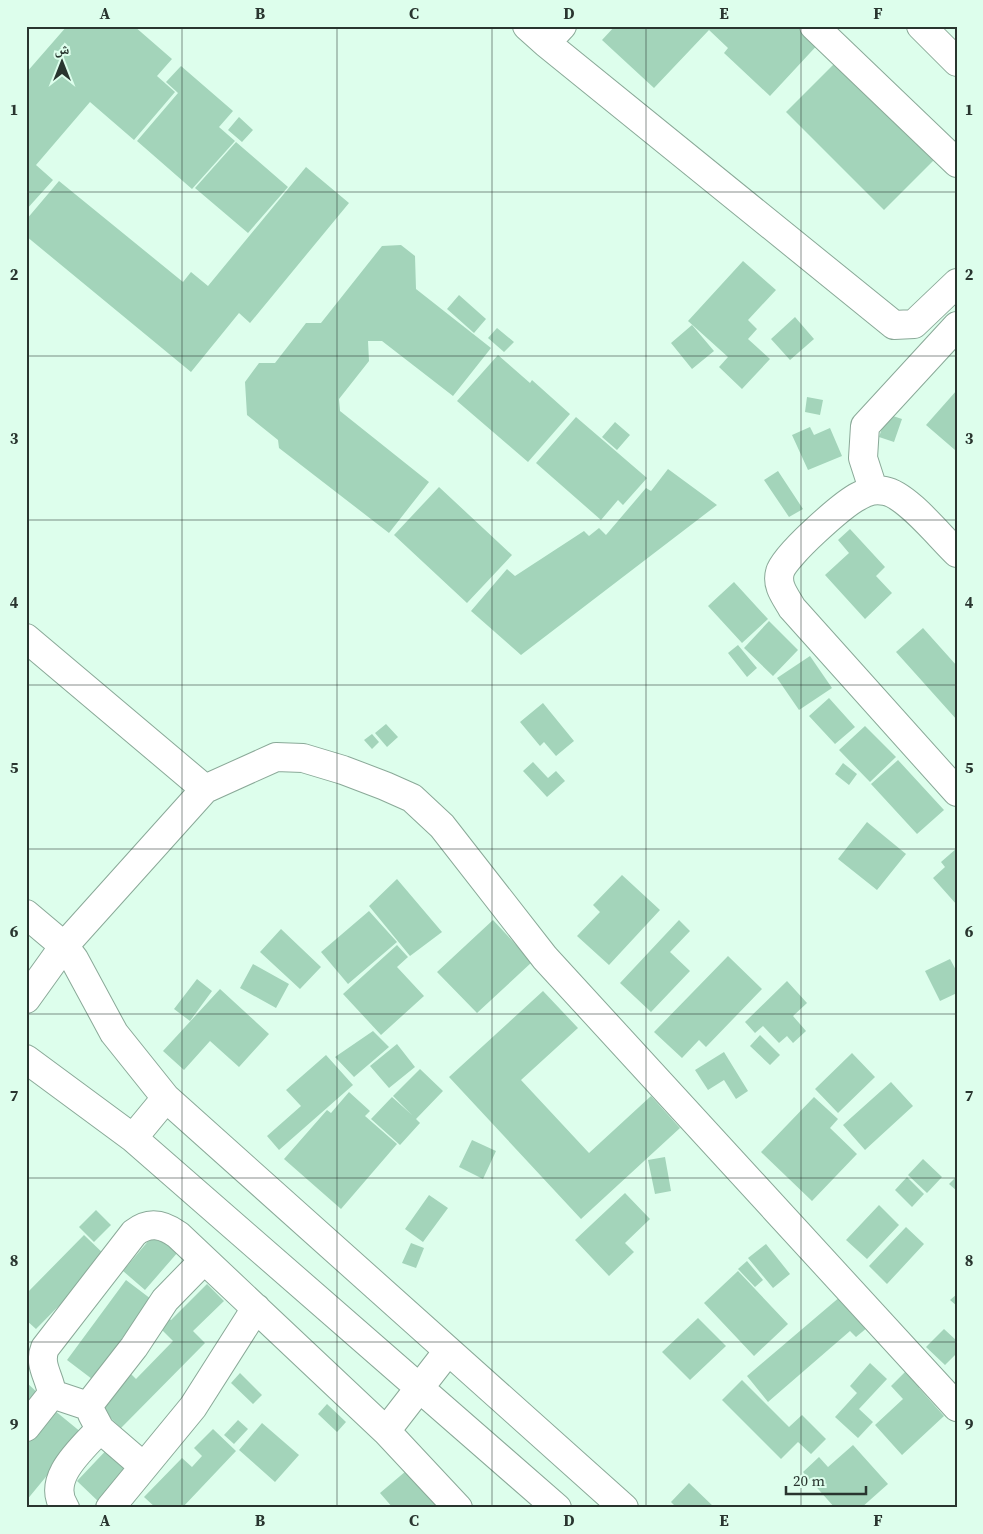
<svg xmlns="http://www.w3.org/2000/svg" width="983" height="1534" font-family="'Source Serif 4','Noto Naskh Arabic',serif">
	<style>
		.building { fill: #a3d4ba }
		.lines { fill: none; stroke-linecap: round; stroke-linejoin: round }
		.minor-casing { stroke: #8aa998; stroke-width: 30 }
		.minor { stroke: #fff; stroke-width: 28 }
		.grid { fill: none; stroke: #29352f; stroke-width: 1; stroke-opacity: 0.55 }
		.neatline { fill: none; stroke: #29352f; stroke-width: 2 }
		.grid-label { font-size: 16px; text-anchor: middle; font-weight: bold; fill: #29352f }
	</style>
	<rect width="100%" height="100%" fill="#ddfeec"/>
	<path class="building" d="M67,26H134L172,59L157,76L175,92L134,140L90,102L36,165L53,180L26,210V73Z
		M615,26H807L822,40L770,96L724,53L728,48L709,30L654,88L602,40Z
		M842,56L940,154L884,210L786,112Z
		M181,66L233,111L219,127L235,141L192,189L137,141L178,93L166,82Z
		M239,117L253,130L242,142L228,130Z
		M236,142L288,187L248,233L195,188Z
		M306,167L349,203L250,323L239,313L191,372L26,236V220L59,181L183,282L191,272L208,286Z
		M401,245L415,256L416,289L491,348L453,396L382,341H368L369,361L339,399L340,411L429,482L389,533L279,448L278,440L247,415L245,382L259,363H275L306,323H321L382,246Z
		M743,261L776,290L748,320L757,329L748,339L770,359L742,389L719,367L728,357L688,321Z
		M459,295L486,319L474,333L447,309Z
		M795,317L814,339L790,360L771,339Z
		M692,325L714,351L692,369L671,343Z
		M497,328L514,342L504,352L488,338Z
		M498,355L530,383L532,380L570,414L528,462L457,401Z
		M957,390V448L955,450L926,425Z
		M807,397L823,400L820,415L805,412Z
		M887,414L902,419L894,442L879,437Z
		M576,417L647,478L623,505L618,500L601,520L536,463Z
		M615,422L630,435L617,450L602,437Z
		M810,427L814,435L830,428L842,456L808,470L792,435Z
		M668,469L717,505L521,655L471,611L507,569L515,576L584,531L589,536L599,528L606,535L646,488L651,491Z
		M778,471L803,509L789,517L764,480Z
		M439,487L512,555L467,603L394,535Z
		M850,529L885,567L876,576L892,593L865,619L825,575L849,553L838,540Z
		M734,582L768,619L742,643L708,606Z
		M769,621L798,650L773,676L744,648Z
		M923,628L957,666V720L896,652Z
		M738,645L757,668L747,677L728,653Z
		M810,656L832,688L799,710L777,678Z
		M829,698L855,727L835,744L809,716Z
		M543,703L574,741L556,756L544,742L540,746L520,722Z
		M386,724L398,737L387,747L375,733Z
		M865,726L896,757L870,782L839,750Z
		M372,734L379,742L372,749L364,740Z
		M898,760L944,810L917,834L871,784Z
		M533,762L548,778L556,771L565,781L547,797L523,771Z
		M843,763L857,774L849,785L835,774Z
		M867,822L906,854L877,890L838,859Z
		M957,848V905L933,878L945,867L941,862Z
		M622,875L660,910L609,965L577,936L600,912L593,905Z
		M397,879L442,932L410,956L369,906Z
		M369,911L397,942L348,984L321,952Z
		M493,920L532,962L477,1013L437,972Z
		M679,920L690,931L670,952L690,971L651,1012L620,983Z
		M281,929L321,967L300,989L260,952Z
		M397,945L408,957L397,967L424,996L381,1035L343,994Z
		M728,956L762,989L706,1047L699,1040L682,1058L654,1032Z
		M950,959L957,972V993L940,1001L925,971Z
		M253,964L289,984L276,1008L240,988Z
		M197,979L212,991L190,1021L174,1009Z
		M787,981L807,1003L793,1016L806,1031L793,1043L787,1036L779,1043L763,1026L755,1033L745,1022Z
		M220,989L269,1034L239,1067L210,1041L184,1070L163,1051Z
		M543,991L578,1028L521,1080L589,1153L651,1096L680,1128L581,1219L449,1077Z
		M373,1031L389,1047L354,1077L335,1057Z
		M760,1035L780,1055L770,1065L750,1046Z
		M397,1044L415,1067L389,1088L370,1066Z
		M724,1052L748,1091L736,1099L724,1080L708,1090L695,1070Z
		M852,1053L875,1077L838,1113L815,1089Z
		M326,1055L353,1085L279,1150L267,1136L301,1106L286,1090Z
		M420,1069L443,1091L416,1119L420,1123L400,1145L371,1119L392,1097L412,1115L393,1096Z
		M891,1082L913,1106L865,1150L843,1125Z
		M349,1092L370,1111L365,1116L397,1144L341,1209L284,1159L327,1110L331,1113Z
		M814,1097L838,1119L830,1128L857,1154L812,1201L761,1152Z
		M472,1140L496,1151L483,1179L459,1167Z
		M665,1157L671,1191L655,1194L648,1160Z
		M923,1159L942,1177L927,1193L908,1175Z
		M957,1176V1191L949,1184Z
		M907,1177L924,1194L912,1207L895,1190Z
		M625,1193L650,1219L625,1243L634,1252L609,1276L575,1240Z
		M429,1195L448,1208L423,1242L405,1229Z
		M879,1205L899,1225L867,1259L846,1240Z
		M96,1210L111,1225L94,1242L79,1227Z
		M906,1227L924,1244L887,1284L869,1266Z
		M155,1233L178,1252L145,1290L123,1271Z
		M84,1235L107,1257L36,1329L26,1320V1294Z
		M411,1243L424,1248L416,1268L402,1263Z
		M766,1244L790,1274L773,1288L748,1258Z
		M747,1261L763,1280L755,1287L738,1269Z
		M738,1271L788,1324L754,1356L704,1303Z
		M126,1280L151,1299L92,1379L67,1360Z
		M207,1284L224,1301L193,1331L205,1343L121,1428L96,1404L128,1371L136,1379L173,1341L154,1322L164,1313L171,1320Z
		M957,1294V1306L950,1300Z
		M841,1296L868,1327L856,1337L850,1331L768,1402L747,1376Z
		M698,1318L726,1346L690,1380L662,1352Z
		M944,1329L957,1341V1353L945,1365L926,1347Z
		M870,1363L887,1379L859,1409L873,1422L858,1438L835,1417L857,1393L850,1386Z
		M906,1371L921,1386L919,1388L944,1416L902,1455L875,1425L903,1399L891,1386Z
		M240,1373L262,1395L253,1404L231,1383Z
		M742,1380L789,1427L802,1415L826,1439L811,1454L798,1442L781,1459L722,1400Z
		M26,1382L40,1395L26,1409Z
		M327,1404L346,1422L337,1432L318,1414Z
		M54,1410L82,1433L26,1501V1443Z
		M238,1420L248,1429L234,1444L224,1435Z
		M262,1423L299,1455L275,1482L239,1450Z
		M213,1429L236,1451L182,1508H156L144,1497L182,1458L192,1467L202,1456L194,1448Z
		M114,1442L138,1466L101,1504L77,1481Z
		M853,1445L888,1484L861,1508H835L803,1472L819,1457L828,1467Z
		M406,1471L438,1508H393L380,1493Z
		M689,1483L715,1508H677L671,1502Z"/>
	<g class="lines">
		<g class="minor-casing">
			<path id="minor" d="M527,26L546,43
				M562,26L546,43L894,325L914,324L957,283
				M814,26L957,163
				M921,26L957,62
				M873,489L863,458L865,426L957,326
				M957,553C940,537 907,495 885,491C875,489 868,491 859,496C843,504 784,556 780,572C776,586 786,597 792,608L957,792
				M26,638L205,789
				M26,914L64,946L74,959L114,1033L166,1098L133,1138
				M26,999L64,946L205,789L276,757L303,758L343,770L385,786L412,798L442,826L545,958L957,1407
				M26,1059L133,1138L557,1508
				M166,1098L624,1508
				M448,1351L386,1431L458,1508
				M52,1394L88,1406L134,1347L165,1300L204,1260
				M92,1414L100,1429L143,1466
				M26,1427L52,1394C50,1377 38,1365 45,1348L134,1233C149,1221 163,1224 178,1235L386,1431
				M65,1508C45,1479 82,1449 100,1429
				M110,1508L193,1407L256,1308"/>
		</g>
		<use href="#minor" class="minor"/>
	</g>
	<path class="grid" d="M182,26V1508M337,26V1508M492,26V1508M646,26V1508M801,26V1508M26,192H957M26,356H957M26,520H957M26,685H957M26,849H957M26,1014H957M26,1178H957M26,1342H957"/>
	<rect width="983" height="1534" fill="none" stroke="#ddfeec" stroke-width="55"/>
	<g transform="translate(62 62)" stroke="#ddfeec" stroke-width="4" paint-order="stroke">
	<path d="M0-4L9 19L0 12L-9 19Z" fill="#29352f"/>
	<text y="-8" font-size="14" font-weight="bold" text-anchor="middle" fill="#29352f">ش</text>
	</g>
	<path d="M786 1486v8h80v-8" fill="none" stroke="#29352f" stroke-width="2.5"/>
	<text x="793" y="1486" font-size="15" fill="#29352f" stroke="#ddfeec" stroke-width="4" paint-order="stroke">20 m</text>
	<rect x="28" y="28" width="928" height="1478" class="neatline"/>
	<g class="grid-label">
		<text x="105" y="19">A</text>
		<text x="260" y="19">B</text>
		<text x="414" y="19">C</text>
		<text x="569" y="19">D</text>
		<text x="724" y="19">E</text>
		<text x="878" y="19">F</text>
		<text x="14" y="115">1</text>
		<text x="969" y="115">1</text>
		<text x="14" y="280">2</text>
		<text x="969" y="280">2</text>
		<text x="14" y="444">3</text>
		<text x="969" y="444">3</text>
		<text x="14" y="608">4</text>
		<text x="969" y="608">4</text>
		<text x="14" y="773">5</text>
		<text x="969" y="773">5</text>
		<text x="14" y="937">6</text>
		<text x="969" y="937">6</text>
		<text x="14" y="1101">7</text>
		<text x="969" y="1101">7</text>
		<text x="14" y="1266">8</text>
		<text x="969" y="1266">8</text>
		<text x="14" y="1430">9</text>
		<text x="969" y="1430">9</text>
		<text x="105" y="1526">A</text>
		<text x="260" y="1526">B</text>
		<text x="414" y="1526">C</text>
		<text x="569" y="1526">D</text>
		<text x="724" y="1526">E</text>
		<text x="878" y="1526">F</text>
	</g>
</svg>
